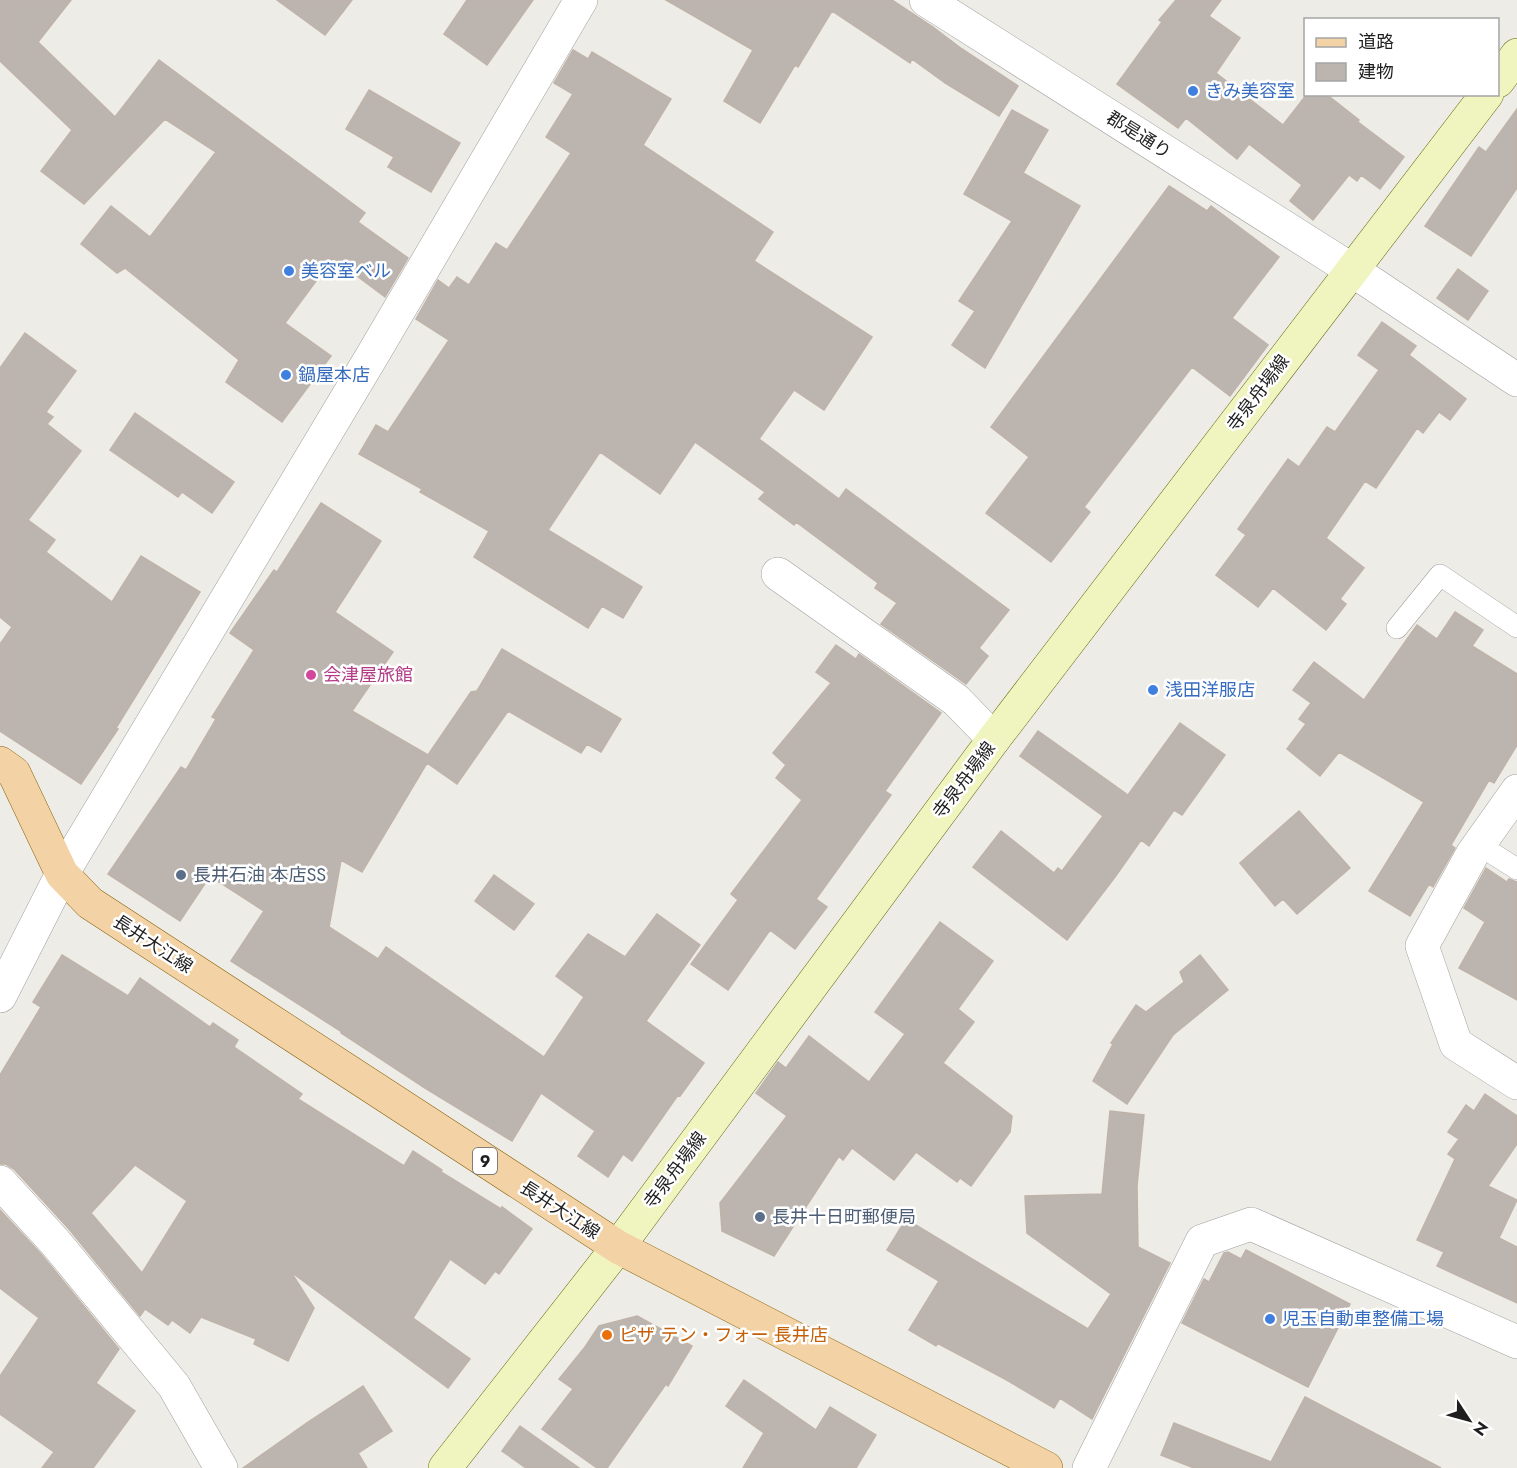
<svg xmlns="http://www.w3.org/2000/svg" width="1517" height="1468" font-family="Jost,'Noto Sans JP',sans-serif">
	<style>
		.building { fill: #bcb5af; stroke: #bfb3a9; stroke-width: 1.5; fill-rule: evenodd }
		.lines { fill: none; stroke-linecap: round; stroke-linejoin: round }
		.service-casing { stroke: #a0a0a0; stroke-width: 22 }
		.minor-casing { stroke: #a0a0a0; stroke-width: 34 }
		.tertiary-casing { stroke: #a0a0a0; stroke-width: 34 }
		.secondary-casing { stroke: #616c0f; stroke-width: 34 }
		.primary-casing { stroke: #8b640e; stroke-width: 34 }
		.service { stroke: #fff; stroke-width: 21 }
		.minor { stroke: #fff; stroke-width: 33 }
		.tertiary { stroke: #fff; stroke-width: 33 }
		.secondary { stroke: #f0f4bf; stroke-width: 33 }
		.primary { stroke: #f3d3a6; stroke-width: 33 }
		.shop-dot { fill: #3f7fe0; stroke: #fff; stroke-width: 2 }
		.hotel-dot { fill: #d1479c; stroke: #fff; stroke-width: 2 }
		.service-dot { fill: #5c6f8a; stroke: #fff; stroke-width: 2 }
		.food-dot { fill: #e8710a; stroke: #fff; stroke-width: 2 }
		.labels { text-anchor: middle; stroke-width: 5; stroke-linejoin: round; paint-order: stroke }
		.shield { fill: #fff; stroke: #626262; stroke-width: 1.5 }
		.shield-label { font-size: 16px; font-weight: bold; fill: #1f1f1f }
		.shop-label { font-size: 18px; fill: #366cbe; stroke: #fff; text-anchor: start }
		.street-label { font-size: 18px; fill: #1f1f1f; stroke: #fff }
		.hotel-label { font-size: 18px; fill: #b23c85; stroke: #fff; text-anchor: start }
		.service-label { font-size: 18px; fill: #4e5e75; stroke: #fff; text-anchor: start }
		.food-label { font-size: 18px; fill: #c56008; stroke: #fff; text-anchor: start }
	</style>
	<rect width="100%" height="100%" fill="#eeece6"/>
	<path class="building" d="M0,0H71L38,42L115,117L159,60L365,213L358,222L408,258L385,297L333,258L285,323L331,356L282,422L226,382L239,360L125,268L117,273L81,244L111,206L150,237L216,152L165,119L84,204L41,171L72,130L0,61Z
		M277,0H352L325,35Z
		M467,0H533L487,65L444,34Z
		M666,0H892L933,27L962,49L1018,86L999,116L945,83L912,59L910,63L832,11L798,67L795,65L760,123L724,101L753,50Z
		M1176,0H1221L1209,16L1240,38L1216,73L1283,125L1307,94H1326L1359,120L1358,122L1404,157L1380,189L1361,175L1357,181L1349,175L1313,220L1290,201L1302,185L1249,144L1237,159L1186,118L1178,128L1117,84L1162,22L1159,20Z
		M573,50L588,59L592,52L671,99L643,145L773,232L754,261L872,337L824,410L794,390L759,439L839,499L846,489L1009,610L979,648L988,656L966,684L881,624L897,603L875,588L878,583L796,522L794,525L759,499L765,492L695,442L660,494L600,452L548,530L642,587L623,618L602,606L588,628L474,557L489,531L420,492L422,489L359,454L376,425L388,432L449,340L416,319L438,280L449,288L457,277L469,285L496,243L507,250L571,153L546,137L573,94L554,83Z
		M369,90L460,143L431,192L388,167L394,157L346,129Z
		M1517,109V188L1471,256L1425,226L1479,147L1486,152Z
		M1012,110L1048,130L1023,173L1080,206L985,368L952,345L975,311L959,301L1012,221L964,194Z
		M1169,186L1207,211L1211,206L1279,257L1232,318L1268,345L1230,396L1192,367L1084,507L1090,512L1051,562L986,513L1029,457L991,427Z
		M1458,269L1488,291L1468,320L1437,298Z
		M1382,322L1416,346L1409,355L1466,399L1450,420L1439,412L1423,433L1417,428L1376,488L1365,481L1326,538L1364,568L1340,599L1346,604L1326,630L1273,588L1258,607L1216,575L1246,535L1238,529L1288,459L1299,467L1327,427L1335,432L1379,370L1358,355Z
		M25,333L76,371L46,412L53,417L47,424L81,451L28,520L55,540L46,552L112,602L141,556L200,592L116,728L118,729L81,784L0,731V644L12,627L0,617V368Z
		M135,413L234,482L212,513L182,492L178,497L110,450Z
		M321,503L381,541L335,612L393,652L352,711L428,755L471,692L477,691L502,649L621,719L601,752L587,744L581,753L508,711L457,784L427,763L362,872L341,860L329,927L378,959L386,947L544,1057L584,997L556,976L588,934L625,957L657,914L700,945L646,1021L704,1063L680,1096L678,1095L632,1161L623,1154L608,1177L578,1156L595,1131L541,1093L512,1141L425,1088L341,1033L342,1032L231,961L264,911L210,876L180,921L108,874L181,767L186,770L216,719L212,717L254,650L230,633L274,570L277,572Z
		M1455,612L1483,630L1472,646L1517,674V745L1494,783L1489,780L1451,845L1455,848L1433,887L1429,884L1410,916L1369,891L1424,802L1339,752L1320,776L1287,749L1306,724L1299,719L1311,703L1293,690L1314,662L1364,700L1417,625L1437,639Z
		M836,645L856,659L859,654L941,713L885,791L891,795L816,899L827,907L795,949L770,930L728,990L691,964L738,900L731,894L802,800L776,778L786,765L773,753L831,683L816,672Z
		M1180,723L1225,755L1182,815L1174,810L1149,846L1141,840L1115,877L1067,940L973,867L1001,831L1054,873L1058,868L1062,871L1103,816L1020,756L1038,731L1128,795Z
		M1299,811L1350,868L1297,914L1283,899L1275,906L1240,863Z
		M1486,868L1507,882L1509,879L1517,882V1000L1459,968L1485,922L1464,908Z
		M494,875L534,904L514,930L475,901Z
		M940,922L993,961L958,1009L974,1022L943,1063L1012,1116L1010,1132L971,1186L960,1178L957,1182L916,1152L894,1180L852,1148L843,1160L839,1156L774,1256L722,1231L720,1203L787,1116L756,1093L778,1062L786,1068L809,1036L869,1082L905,1034L875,1012Z
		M62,955L128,996L140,978L210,1027L213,1023L238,1040L234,1047L302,1094L298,1099L404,1166L413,1151L442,1170L441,1172L501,1209L502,1207L532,1229L499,1274L495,1271L485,1284L450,1259L413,1318L470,1359L448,1388L291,1272L314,1308L288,1361L254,1344L256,1339L201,1317L190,1333L172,1320L168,1325L145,1309L140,1316L69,1229L14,1169L6,1164H0V1075L41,1007L33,1002ZM135,1165L187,1201L142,1273L91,1213Z
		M1200,955L1228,990L1173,1035L1127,1104L1093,1081L1113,1044L1111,1043L1136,1005L1146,1012L1184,982L1180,972Z
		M1485,1094L1517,1116V1144L1488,1186L1517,1200L1499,1238L1517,1247V1303L1437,1266L1444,1252L1417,1240L1455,1159L1448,1154L1459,1139L1448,1132L1466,1105L1474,1111Z
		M1110,1111L1144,1115L1137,1186L1138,1247L1170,1263L1092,1419L1060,1398L1054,1408L1005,1379L937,1343L936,1346L909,1330L939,1281L887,1250L906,1219L1088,1329L1111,1294L1027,1233L1025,1196L1102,1194Z
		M0,1210L41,1254L119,1349L96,1383L135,1411L93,1468H42L54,1452L0,1414V1376L39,1318L0,1288Z
		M1246,1250L1350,1304L1308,1387L1182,1323L1204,1279L1209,1282L1224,1253L1228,1252L1241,1259Z
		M637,1316L692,1346L668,1386L666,1384L607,1468H597L542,1429L573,1389L559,1379L585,1347L599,1326Z
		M744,1380L816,1430L830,1407L876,1435L856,1468H743L764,1433L726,1406Z
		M363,1386L392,1431L358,1453L367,1468H243L308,1422Z
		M1305,1397L1441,1468H1194L1161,1455L1174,1423L1271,1462Z
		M520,1426L579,1468H526L502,1451Z"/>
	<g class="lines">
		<g class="service-casing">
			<path id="service" d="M1397,628L1440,575L1517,627
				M1479,845L1517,869"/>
		</g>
		<g class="minor-casing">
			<path id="minor" d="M1352,270L1517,380
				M778,574L956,700L994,739
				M1517,791L1473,853L1422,946L1456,1044L1517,1083
				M0,996L62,874L372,356L581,0
				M0,1182L55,1242L174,1386L221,1468
				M1089,1468L1202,1241L1251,1224L1517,1342"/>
		</g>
		<g class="tertiary-casing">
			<path id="tertiary" d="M926,0L1352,270"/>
		</g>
		<g class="secondary-casing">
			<path id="secondary" d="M1498,81L1517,55
				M445,1468L618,1247L994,739L1487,94"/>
		</g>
		<g class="primary-casing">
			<path id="primary" d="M0,763L14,773L62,874L90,903L618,1247L1046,1468"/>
		</g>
		<use href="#service" class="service"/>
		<use href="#minor" class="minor"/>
		<use href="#tertiary" class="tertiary"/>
		<use href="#secondary" class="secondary"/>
		<use href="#primary" class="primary"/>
	</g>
	<g class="shop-dot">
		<circle cx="1193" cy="91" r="6"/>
		<circle cx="289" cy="271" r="6"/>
		<circle cx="286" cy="375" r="6"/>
		<circle cx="1153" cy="690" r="6"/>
		<circle cx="1270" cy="1319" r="6"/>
	</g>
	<circle class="hotel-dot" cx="311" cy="675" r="6"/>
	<g class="service-dot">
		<circle cx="181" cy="875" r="6"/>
		<circle cx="760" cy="1217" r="6"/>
	</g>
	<circle class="food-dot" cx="607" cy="1335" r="6"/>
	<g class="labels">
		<rect class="shield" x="473" y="1148" width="24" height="26" rx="4.5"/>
		<g class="shield-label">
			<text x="485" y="1167">9</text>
		</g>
		<g class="shop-label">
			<text x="1205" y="97">きみ美容室</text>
			<text x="301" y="277">美容室ベル</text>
			<text x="298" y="381">鍋屋本店</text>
			<text x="1165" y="696">浅田洋服店</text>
			<text x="1282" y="1325">児玉自動車整備工場</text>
		</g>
		<g class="street-label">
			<text transform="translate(1139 135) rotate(32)" y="6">郡是通り</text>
			<text transform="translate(1258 393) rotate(-53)" y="6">寺泉舟場線</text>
			<text transform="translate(964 780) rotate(-53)" y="6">寺泉舟場線</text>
			<text transform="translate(153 944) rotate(33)" y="6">長井大江線</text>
			<text transform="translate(675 1170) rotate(-53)" y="6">寺泉舟場線</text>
			<text transform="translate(560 1210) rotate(33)" y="6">長井大江線</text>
		</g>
		<g class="hotel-label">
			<text x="323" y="681">会津屋旅館</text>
		</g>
		<g class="service-label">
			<text x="193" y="881">長井石油 本店SS</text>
			<text x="772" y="1223">長井十日町郵便局</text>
		</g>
		<g class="food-label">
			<text x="619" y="1341">ピザ テン・フォー 長井店</text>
		</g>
	</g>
	<rect x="1304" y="18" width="195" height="78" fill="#ffffff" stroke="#a5a5a5" stroke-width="1.5"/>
	<rect x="1316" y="38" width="30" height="9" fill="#f3d3a6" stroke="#a5a5a5" stroke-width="1.5"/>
	<text x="1358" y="48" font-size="18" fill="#1f1f1f">道路</text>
	<rect x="1316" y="63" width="30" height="18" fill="#bcb5af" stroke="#a5a5a5" stroke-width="1.5"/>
	<text x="1358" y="78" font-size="18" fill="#1f1f1f">建物</text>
	<g transform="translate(1469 1420) rotate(126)" stroke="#ffffff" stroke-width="4.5" paint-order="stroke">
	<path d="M0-4.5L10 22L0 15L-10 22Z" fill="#1f1f1f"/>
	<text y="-9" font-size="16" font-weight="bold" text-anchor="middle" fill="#1f1f1f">N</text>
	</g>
</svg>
